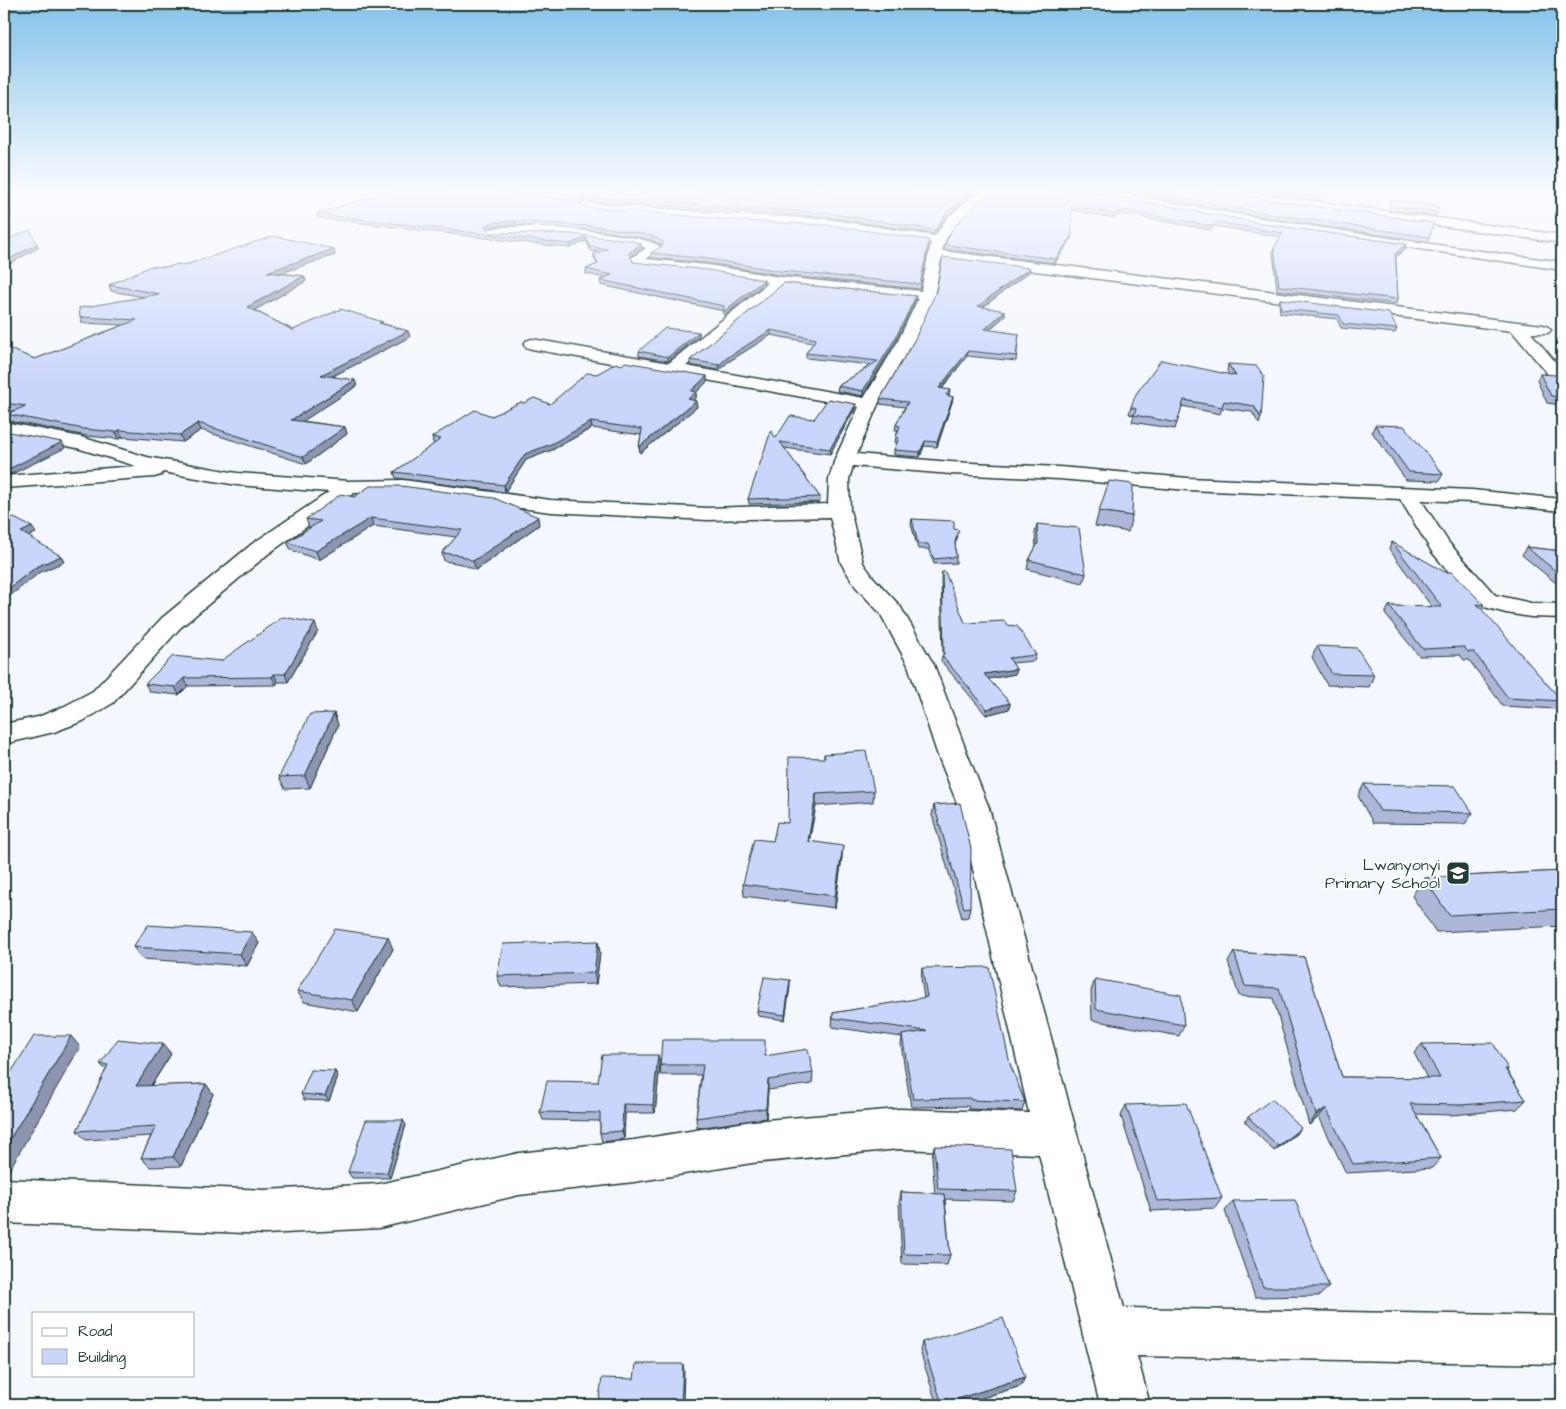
<svg xmlns="http://www.w3.org/2000/svg" width="1566" height="1409" font-family="'Architects Daughter',sans-serif">
	<style>
		.lines { fill: none; stroke-linecap: round; stroke-linejoin: round }
		.minor-casing { stroke: #1f3d34; stroke-width: 3 }
		.minor { fill: #fff; fill-rule: evenodd }
		.wall { fill: #aeb7d9; stroke: #1f3d34 }
		.shaded-wall { fill: #8d95b0; stroke: #1f3d34 }
		.building { fill: #cad5fc; stroke: #1f3d34 }
		.labels { text-anchor: middle; stroke-width: 4; stroke-linejoin: round; paint-order: stroke }
		.poi-label { font-size: 16px; fill: #1f3d34; stroke: #fff; text-anchor: end }
	</style>
	<rect width="100%" height="100%" fill="#f4f7fe"/>
	<filter id="ink" filterUnits="userSpaceOnUse"><feTurbulence type="fractalNoise" baseFrequency=".02" numOctaves="2"/><feDisplacementMap in="SourceGraphic" scale="10" xChannelSelector="R" yChannelSelector="G"/><feConvolveMatrix kernelMatrix="1 2 1 2 8 2 1 2 1" color-interpolation-filters="sRGB"/></filter>
	<g filter="url(#ink)">
		<g class="lines">
			<g class="minor-casing">
				<path id="minor" d="M980,190H992C975,211 948,222 942,251L1543,325L1548,327L1551,330L1548,333H1531L1562,370V385L1556,384L1512,331L941,259L934,296L913,343L878,404L857,454L951,462L1059,467L1188,478L1472,490L1562,499V511L1472,502L1421,500L1449,543L1495,595L1531,603L1562,604V618L1531,617L1506,613L1477,605L1432,552L1400,499L1188,490L1059,479L951,474L853,466L849,479L850,510L863,563L873,577L900,606L934,665L967,753L989,808L1124,1308L1562,1316V1364L1137,1356L1150,1405H1100L1039,1154L899,1149L752,1163L634,1182L519,1195L379,1228L265,1234L4,1223V1179L265,1190L379,1184L519,1153L634,1140L752,1121L899,1109L1029,1113L959,808L937,753L908,665L880,613L856,587L841,563L830,517L708,520L551,512L403,492L354,493L268,554L180,628L113,703L83,721L54,732L4,744V724L38,717L63,707L93,691L162,618L252,544L329,492L237,485L163,472L161,475L154,477L4,488V476L136,466L77,448L4,434V422L81,437L147,457L237,473L349,481L403,480L551,500L708,508L828,504L829,479L835,459L859,407L532,349L526,347L524,344L526,341L532,339L669,363L768,283L708,273L634,265L631,258L646,248C610,232 533,236 492,235L486,231C496,220 650,232 662,248L646,259L708,265L780,277L921,291L931,243L827,227L744,223L585,209L579,206L585,203L744,215L827,219L935,236L948,217ZM783,285L918,299L897,343L864,398L686,366Z
					M1091,190H1103C1255,220 1408,241 1562,262V270L1270,227L1095,195L1091,194Z
					M1200,190H1231L1562,235V243L1205,193Z"/>
			</g>
			<use href="#minor" class="minor"/>
		</g>
		<path class="wall" d="M393,190H497L496,191L571,200L585,190L947,216L934,234L827,217L585,201L580,204L584,207L929,245L920,289L780,275L708,263L651,258V253L662,246L652,240L604,231L516,225L496,226L487,229L491,233L570,234L641,244L642,249L630,257L633,262L764,284L724,316V311L601,285L600,280L606,278L586,274V269L597,264L594,259V254L599,252L591,251L586,241L570,248L318,218L317,214Z
			M1115,190H1204L1206,191L1434,223L1428,241L1415,240L1275,219Z
			M1247,190H1305L1327,193L1326,197L1323,201Z
			M1090,191L1095,193L1271,225L1406,244L1405,249L1396,257L1398,299L1396,304L1277,290L1273,252L1274,248L1281,237L1214,226L1211,230L1122,214L1113,218L1071,210V239L1055,263L944,249L945,245Z
			M1390,200L1439,207L1436,216L1389,210V204Z
			M335,255L281,273L304,276L306,281L254,310L293,330L384,324L408,331L410,337L333,376L357,386L302,421L345,427L347,434L306,464L201,430L183,442L123,437L119,439L87,436L10,421L6,414L14,411L4,410V347L35,359L123,325L82,323L80,317L144,297L111,291L109,285L169,267L185,265Z
			M1029,272L982,307L1005,316L989,330L1019,334L1016,361L967,356L942,389L950,390L949,396L953,397L952,402L937,447L924,446L920,457L894,455V450L897,443L895,442L896,437L898,430H895L896,425L905,407L880,404V399L915,339Z
			M784,283L916,296L915,301L895,342L863,396L837,391L838,386L871,365L806,358V353L813,343L771,335L728,362L719,370L690,365V360Z
			M1280,299L1397,329L1395,333L1341,328L1337,319L1280,313L1279,303Z
			M699,332V336L668,361L639,356V351Z
			M1228,364L1261,418L1259,424L1252,412L1222,408L1220,414L1182,406L1175,429L1132,422L1134,415L1129,414L1131,407L1229,375L1227,371Z
			M622,365L707,376V382L696,393V398L694,400L697,407L640,453L639,447L641,435L592,428L552,450L526,460L505,492L396,478L394,472L435,444L433,443L432,437L492,416L524,403L550,404L597,374Z
			M1540,374L1562,380V405L1547,403L1537,380Z
			M856,404L855,408L830,454L784,448L820,497V502L749,504L748,499L776,438L814,419Z
			M1375,425L1443,474L1439,481L1406,480L1372,432Z
			M354,497L539,525L476,570L462,564L444,561L442,553L456,537L373,526L319,560L291,550L287,542L310,528H309L306,519Z
			M1099,511L1132,516L1128,532L1095,526Z
			M912,519L954,529L958,536L955,545L956,557V563L934,564L928,549H918L911,524Z
			M1037,524L1086,574L1083,583L1027,569L1029,560L1036,547L1035,533Z
			M1392,542L1484,605L1481,610L1562,701L1556,709L1503,706L1469,660H1464L1460,655L1419,656L1385,614L1389,606L1432,607L1389,549Z
			M1526,547L1562,551V588L1522,555Z
			M942,572L965,623L1007,625L1036,655L1034,661L1012,663L1016,669L1015,674L988,679L1010,703L1009,709L986,715L941,661L942,656L943,655L941,578Z
			M318,631L288,682H278L276,685L188,686L179,695L150,692L145,684Z
			M1317,646L1374,675L1369,687L1327,685L1312,657Z
			M334,713L338,725L310,788L285,789L279,777Z
			M824,754L874,791L873,802L816,806L809,842L842,857L835,908L744,896L743,884L773,841L788,823L824,758Z
			M1364,784L1473,813L1465,824L1373,823L1358,796Z
			M934,805L970,907L968,917L962,918L932,815Z
			M1562,871V926L1436,932L1412,896L1424,878Z
			M598,941L600,953L596,984L501,987L497,976Z
			M259,943L247,966L142,959L133,947Z
			M393,949L358,1012L304,1002L297,991Z
			M1234,952L1304,957L1342,1077L1427,1078L1414,1053L1422,1044L1508,1069L1507,1071L1526,1100L1517,1109L1452,1115L1416,1114L1441,1158L1432,1168L1346,1173L1319,1117L1309,1125L1273,998L1239,996L1228,962Z
			M922,968L1010,1064L1025,1102L1022,1111L969,1109L968,1106L911,1107L901,1045L902,1037L832,1027L833,1013L924,998L921,978Z
			M1095,979L1184,1025L1179,1036L1092,1020L1091,991Z
			M790,986L785,1020L758,1016L757,1011Z
			M163,1044L171,1054L151,1086L206,1084L213,1094L181,1166L150,1167L141,1158L151,1136L86,1140L77,1131L106,1070L100,1064Z
			M658,1055L660,1064L655,1113H625L624,1139L602,1142L600,1133V1121L543,1120L540,1112L598,1082Z
			M765,1056L813,1073L812,1084L768,1090L766,1118L697,1128L696,1118L701,1075H661L660,1065Z
			M335,1071L338,1077L329,1101L304,1100L301,1094Z
			M1126,1105L1222,1198L1215,1208L1151,1211L1121,1116Z
			M1248,1117L1301,1128L1297,1133L1274,1151L1245,1122Z
			M406,1125L390,1178H352L348,1172Z
			M934,1146L1017,1191L1013,1201L945,1199L950,1255L947,1265L902,1264L899,1203L901,1192L935,1194L932,1157Z
			M1233,1201L1329,1287L1319,1296L1255,1297L1225,1211Z
			M922,1342L1025,1377L1021,1386L959,1405H937L920,1351Z"/>
		<path class="shaded-wall" d="M973,190H977L947,216L934,234L935,230L947,212Z
			M585,197V201L577,205V201Z
			M1123,210L1122,214L1113,218L1114,214Z
			M515,221L516,225L496,226L484,230V226L495,222Z
			M1072,235L1071,239L1055,263L1056,259Z
			M586,237V241L570,248V244Z
			M37,244L38,248L4,267V262Z
			M641,244L642,249L629,257V253Z
			M1406,244L1405,249L1394,258L1395,254Z
			M334,249L335,255L269,277L267,272Z
			M1030,268L1029,272L978,311V306Z
			M304,276L306,281L250,313L247,307Z
			M764,280V284L724,316L723,312Z
			M916,296L915,301L895,342L863,396V391Z
			M1005,311V316L984,334L985,329Z
			M771,330V335L728,362L719,370V365L728,357Z
			M408,331L410,337L323,381L321,375Z
			M699,332V336L668,361V357Z
			M968,351L967,356L938,393L939,388Z
			M707,376V382L696,393V398L689,405L688,399L691,391Z
			M355,380L357,386L294,427L291,420Z
			M953,397L952,402L937,447V442Z
			M696,401L697,407L640,453L639,447Z
			M856,404L855,408L830,454V449Z
			M591,422L592,428L552,450L526,460L505,492L504,485L525,454Z
			M198,423L201,430L183,442L180,435Z
			M345,427L347,434L306,464L303,457Z
			M119,430L123,437L119,439L116,432Z
			M925,441L924,446L920,457V452Z
			M62,442L65,448L14,473L4,475V469Z
			M538,517L539,525L476,570L473,561Z
			M371,518L373,526L319,560L316,551Z
			M32,527L36,533L25,538L21,532Z
			M61,556L64,562L39,573L5,600L4,598V592L36,567Z
			M315,623L318,631L288,682L285,674Z
			M1016,669L1015,674L983,680L984,674Z
			M274,674L278,682L276,685L272,677Z
			M184,678L188,686L179,695L175,687Z
			M1010,703L1009,709L986,715L987,709Z
			M334,713L338,725L310,788L305,776Z
			M816,794V806L807,853L808,841Z
			M843,846L842,857L835,908V896Z
			M252,932L259,943L247,966L240,954Z
			M388,937L393,949L358,1012L352,1000Z
			M598,941L600,953L596,984L594,973Z
			M790,980V986L785,1020V1015Z
			M71,1036L80,1047L8,1172L4,1168V1149Z
			M163,1044L171,1054L144,1096L136,1086Z
			M658,1055L660,1064L655,1113L653,1105Z
			M335,1071L338,1077L329,1101L325,1096Z
			M768,1080V1090L766,1118V1108Z
			M206,1084L213,1094L181,1166L173,1157Z
			M623,1104L625,1113L624,1139L622,1131Z
			M1326,1108L1319,1117L1309,1125L1316,1115Z
			M403,1120L406,1125L390,1178L387,1173Z
			M1301,1128L1297,1133L1274,1151L1278,1146Z
			M683,1364L684,1372L683,1405H681Z
			M1025,1377L1021,1386L959,1405H942V1404Z"/>
		<path class="building" d="M393,190H494L571,200L585,190H973L947,212L935,230L827,213L585,197L577,201L584,207L744,221L827,225L929,240L920,284L780,271L708,259L651,253L663,245V242L652,236L604,227L515,221L495,222L484,226L491,233L570,234L630,240L641,244L629,253L633,262L708,270L764,280L723,312L724,306L600,280L612,275L586,269L598,264L594,254L607,249L590,247L586,237L570,244L317,214Z
			M991,190H1090V191L1095,193L1271,225L1406,244L1395,254L1398,299L1279,286L1274,248L1283,233L1216,222L1212,226L1123,210L1114,214L1071,206L1072,235L1056,259L945,245L952,229Z
			M1137,190H1204L1206,191L1434,223L1429,237L1416,235L1276,215Z
			M1276,190H1305L1327,193L1324,197Z
			M1390,200L1439,207L1437,212L1390,206Z
			M30,230L37,244L4,262V241Z
			M274,236L334,249L267,272L304,276L247,307L293,330L341,309L383,322L379,323L408,331L321,375L355,380L291,420L345,427L303,457L198,423L180,435L119,430L116,432L84,429L6,414L26,406L4,403V347L35,359L137,320L80,317L79,308L160,294L109,285L151,266L169,267L177,264L185,265Z
			M943,257L1030,268L978,306L1005,311L985,329L1019,334L1016,356L968,351L939,388L950,390L946,395L953,397L937,442L925,441L920,452L894,450L899,438L896,437L900,426L896,425L908,402L880,399L915,339L936,292Z
			M784,283L916,296L896,337L863,391L838,386L878,361L806,353L816,339L771,330L728,357L719,365L690,360Z
			M1280,299L1389,313L1397,329L1343,324L1339,315L1281,309Z
			M665,328L699,332L668,357L639,351Z
			M1161,360L1236,376L1228,364L1257,366L1264,376L1261,418L1254,406L1224,401L1222,407L1184,400L1177,423L1134,415L1136,409L1131,407L1136,394Z
			M625,362L707,376L691,391L696,392L688,399L696,401L639,447L642,429L591,422L551,444L525,454L504,485L394,472L441,439L432,437L475,410L492,416L521,402L524,403L534,398L550,404L587,373L597,374L616,363L622,365Z
			M1540,374L1556,375L1559,379L1562,380V397L1551,396Z
			M828,399L856,404L830,449L780,442L820,497L748,499L771,431L776,438L790,416L814,419Z
			M1375,425L1404,426L1443,474L1409,472Z
			M4,431L62,442L11,468L4,469Z
			M1109,481L1133,484L1132,516L1099,511Z
			M370,486H401L494,498L538,517L473,561L460,555L442,553L462,530L371,518L316,551L287,542L321,521L306,519L341,494L354,497Z
			M4,513L32,527L21,532L61,556L36,567L4,592Z
			M912,519L954,521V529L959,530L955,542L956,557L934,559L928,544H918Z
			M1037,524L1079,528L1086,574L1029,560L1038,543Z
			M1392,542L1445,572H1452L1484,605L1477,604L1562,701L1508,698L1474,652H1468L1464,647L1423,649L1389,606L1442,607Z
			M1526,547L1562,551V576Z
			M942,572H945L965,623L1005,621L1007,625L1017,626L1036,655L1009,658L1016,669L984,674L1010,703L987,709L942,656L944,654Z
			M283,617L315,623L285,674H274L272,677L184,678L175,687L145,684L173,656L221,661Z
			M1317,646L1357,648L1374,675L1332,674Z
			M334,713L305,776L279,777L310,714Z
			M866,751L874,791L816,794L808,841L843,846L835,896L743,884L754,839L773,841L777,822L788,823L789,757L825,758L824,754Z
			M1364,784L1455,786L1473,813L1380,811Z
			M960,803L971,849L970,907L964,908L934,805Z
			M1562,871V909L1449,915L1424,878Z
			M148,925L252,932L240,954L133,947Z
			M335,929L388,937L352,1000L297,991Z
			M598,941L594,973L497,976L503,944Z
			M1234,952L1304,957L1342,1077L1440,1078L1422,1044L1493,1043L1508,1069H1505L1526,1100L1461,1105L1410,1104L1441,1158L1353,1164L1326,1108L1316,1115L1279,988L1245,986Z
			M989,967L1010,1064L1025,1102L971,1100L970,1098L913,1099L902,1035L927,1031L833,1018V1013L927,997L922,968Z
			M764,977L790,980L785,1015L757,1011Z
			M1095,979L1181,995L1184,1025L1096,1009Z
			M34,1036H71L4,1149V1073L10,1074Z
			M118,1039L163,1044L136,1086L206,1084L173,1157L141,1158L156,1126L77,1131L108,1065L100,1064Z
			M662,1040H765V1056L808,1049L813,1073L768,1080L766,1108L696,1118L703,1065H660Z
			M602,1055H658L653,1105L623,1104L622,1131L600,1133V1113L540,1112L547,1081L598,1082Z
			M311,1070L335,1071L325,1096L301,1094Z
			M1272,1099L1301,1128L1278,1146L1248,1117Z
			M1186,1103L1222,1198L1157,1201L1126,1105Z
			M366,1120H403L387,1173L348,1172Z
			M934,1146L1011,1149L1017,1191L938,1189Z
			M901,1192L944,1194L950,1255L904,1254Z
			M1295,1200L1329,1287H1263L1233,1201Z
			M1003,1318L1025,1377L942,1404L922,1342Z
			M636,1364H683L681,1405H598L602,1378L634,1379Z"/>
	</g>
	<linearGradient id="sky" x2="0" y2="1"><stop stop-color="#83c3ea"/><stop offset="0.49" stop-color="#fafbff"/><stop offset="1" stop-color="#fafbff" stop-opacity="0"/></linearGradient>
	<rect width="1566" height="387" fill="url(#sky)"/>
	<defs>
		<g id="school-square" transform="scale(1.25)"><rect x="-9" y="-9" width="18" height="18" rx="4" fill="#1f3d34" stroke="#fff"/><path d="M0-5L7-2L0 1L-7-2ZM-4 1L0 2.5L4 1V4Q0 6-4 4Z" fill="#fff"/></g>
	</defs>
	<g fill-rule="evenodd">
		<use href="#school-square" x="1458" y="873"/>
	</g>
	<g class="labels">
		<g class="poi-label">
			<text x="1440" y="870">Lwanyonyi<tspan x="1440" dy="18">Primary School</tspan></text>
		</g>
	</g>
	<rect width="1566" height="1409" fill="none" stroke="#fff" stroke-width="20"/>
	<rect x="10" y="10" width="1546" height="1389" fill="none" stroke="#1f3d34" stroke-width="2" filter="url(#ink)"/>
	<rect x="32" y="1312" width="162" height="65" fill="#ffffff" stroke="#a5b1ae"/>
	<rect x="42" y="1328" width="25" height="8" fill="#ffffff" stroke="#a5b1ae"/>
	<text x="78" y="1336" font-size="15" fill="#1f3d34">Road</text>
	<rect x="42" y="1349" width="25" height="15" fill="#cad5fc" stroke="#a5b1ae"/>
	<text x="78" y="1362" font-size="15" fill="#1f3d34">Building</text>
</svg>
